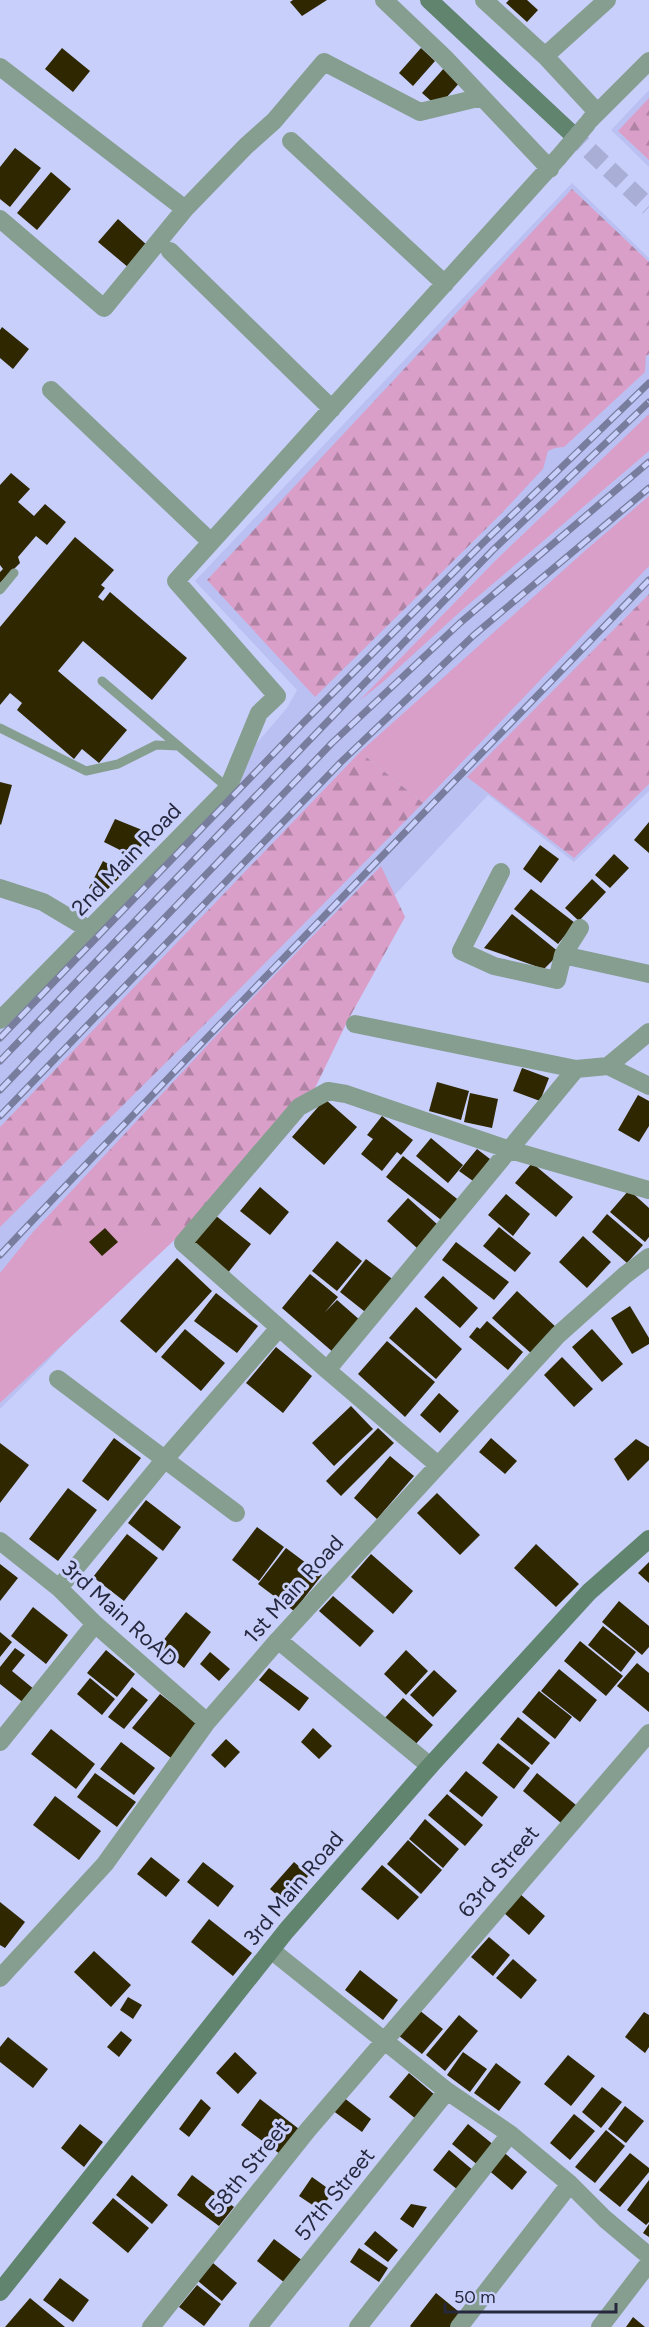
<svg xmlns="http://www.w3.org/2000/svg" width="649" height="2327" font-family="Figtree,sans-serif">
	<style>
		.built { fill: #bac1f2 }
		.grass { fill: #d99fc8 }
		.forest { fill: url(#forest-firs) }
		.building { fill: #2f2700 }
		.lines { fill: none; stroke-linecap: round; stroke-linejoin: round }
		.secondary-tunnel { stroke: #a8aed5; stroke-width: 18; stroke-dasharray: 18 9; stroke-linecap: butt }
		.lane { stroke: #869e8f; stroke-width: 9 }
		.street { stroke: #869e8f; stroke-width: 18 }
		.secondary { stroke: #60846e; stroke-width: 18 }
		.rail-casing { stroke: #787d9e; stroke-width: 7 }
		.rail { stroke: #c8cffb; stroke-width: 4.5; stroke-dasharray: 14; stroke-linecap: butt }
		.street-bridge { stroke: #869e8f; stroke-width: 18 }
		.labels { text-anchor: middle; stroke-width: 6; stroke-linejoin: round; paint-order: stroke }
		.street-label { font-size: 22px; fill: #26293e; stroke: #c8cffb }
	</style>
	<defs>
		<pattern id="forest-firs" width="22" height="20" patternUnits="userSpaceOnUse" patternTransform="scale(1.5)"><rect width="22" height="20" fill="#d99fc8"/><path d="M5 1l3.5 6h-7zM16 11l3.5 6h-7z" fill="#b082a4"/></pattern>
	</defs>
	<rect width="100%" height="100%" fill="#c8cffb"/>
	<path class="built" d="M649,90V167L611,130Z
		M572,183L649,258V791L574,862L488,795L378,913L313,1072L46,1363L0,1409V1014L231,773L287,708L297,690L195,581Z"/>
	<path class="grass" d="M649,414V451L462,610L383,682L359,701L496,560Z
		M649,496V566L423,803L360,752L587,549Z
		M33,1232H183L0,1403V1273Z"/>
	<path class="forest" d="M649,98V160L618,131Z
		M572,189L649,262V354L646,356L645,372L564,447L555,448L548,451L543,469L500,515L315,697L207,580Z
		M649,594V784L574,858L467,777Z
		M360,752L423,803L208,1021L0,1227V1127Z
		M381,866L405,917L348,1020L315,1088L183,1232H33L230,1021Z"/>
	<path class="building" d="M293,0H327L302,16L290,2Z
		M509,0H527L538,10L527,22L506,3Z
		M62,48L90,71L73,92L45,69Z
		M421,48L435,61L413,86L399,73Z
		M445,67L461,81L438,107L422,93Z
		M15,148L41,168L10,207L0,199V167Z
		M51,172L71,189L37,230L17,213Z
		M118,219L148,246L129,268L98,242Z
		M2,327L29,349L13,369L0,358V330Z
		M11,473L30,489L18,502L34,516L45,504L66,522L47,545L36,536L18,557L20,563L0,583V572L3,569L0,565V485Z
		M75,537L114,570L101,585L105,588L98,597L103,601L110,592L187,658L152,700L83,641L58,671L127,730L99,763L82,749L74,759L17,710L22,703L10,693L0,705V627Z
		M0,782L12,785L1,825L0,824Z
		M115,819L152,834L132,856L104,842Z
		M649,822V853L634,840Z
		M540,845L559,859L541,883L523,869Z
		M614,854L629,868L610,888L595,875Z
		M103,861L124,873L100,897L89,888Z
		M592,879L606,892L579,921L565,908Z
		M531,889L575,923L558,944L514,909Z
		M512,914L560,953L544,969L484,948Z
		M522,1068L549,1078L540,1101L513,1091Z
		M437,1082L469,1091L461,1120L429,1111Z
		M470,1093L498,1099L492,1128L464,1122Z
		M638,1095L649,1101V1126L639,1142L618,1130Z
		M325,1099L357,1127L324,1165L292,1137Z
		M382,1116L413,1140L401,1155L397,1152L382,1171L361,1154L373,1139L367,1135Z
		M431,1138L463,1165L448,1183L416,1156Z
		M477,1149L490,1159L473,1181L459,1171Z
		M403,1156L461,1202L445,1223L386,1177Z
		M532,1163L573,1197L556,1217L515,1183Z
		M260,1187L289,1212L270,1235L240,1211Z
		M629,1190L649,1208V1237L645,1242L610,1212Z
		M506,1194L530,1214L513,1236L488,1215Z
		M408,1198L438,1225L417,1248L387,1221Z
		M607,1214L643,1245L627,1263L592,1232Z
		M215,1215L251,1244L227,1274L191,1245Z
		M499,1227L531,1253L515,1272L483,1246Z
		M105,1228L118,1242L102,1256L89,1242Z
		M583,1236L611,1262L587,1288L559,1262Z
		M337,1241L362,1261L337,1291L312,1271Z
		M456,1242L509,1282L494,1300L442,1260Z
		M177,1258L212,1291L156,1353L120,1321Z
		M366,1259L395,1281L369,1315L340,1292Z
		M310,1274L338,1297L325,1312L337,1300L361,1321L334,1353L282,1308Z
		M443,1276L478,1308L460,1328L424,1297Z
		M517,1291L557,1328L533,1355L492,1318Z
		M216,1293L258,1326L237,1353L194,1321Z
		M630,1306L649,1338V1344L632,1354L611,1318Z
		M416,1307L462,1349L436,1379L389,1338Z
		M487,1321L523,1352L508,1370L469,1337L477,1327L480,1329Z
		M185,1329L225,1363L201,1391L161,1357Z
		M592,1329L623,1364L602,1382L572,1347Z
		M387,1341L435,1382L405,1417L358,1374Z
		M276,1347L312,1376L283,1413L246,1383Z
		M562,1357L593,1389L574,1407L544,1375Z
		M439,1393L459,1411L440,1433L420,1415Z
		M351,1406L373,1429L334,1466L312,1443Z
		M378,1428L394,1443L341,1496L326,1481Z
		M114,1438L141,1458L108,1501L82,1481Z
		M491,1438L517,1461L505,1474L479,1452Z
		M636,1439L649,1447V1460L628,1481L614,1459Z
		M0,1443L29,1465L0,1503Z
		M390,1456L414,1476L377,1519L354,1498Z
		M68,1488L97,1510L58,1561L29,1539Z
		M437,1493L480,1535L460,1555L417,1513Z
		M146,1500L181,1527L163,1551L128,1523Z
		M257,1527L284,1547L259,1581L232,1560Z
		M127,1534L158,1558L124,1601L93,1577Z
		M536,1544L579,1584L556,1607L514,1568Z
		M286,1548L322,1575L294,1611L258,1584Z
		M371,1554L413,1591L393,1614L351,1577Z
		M649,1562V1583L638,1573Z
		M0,1564L18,1578L0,1601Z
		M333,1596L374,1631L360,1647L319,1611Z
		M619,1601L649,1626V1647L642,1655L602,1622Z
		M33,1607L68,1635L46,1664L11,1636Z
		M186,1612L211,1632L184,1668L158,1647Z
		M603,1626L636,1652L621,1672L588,1645Z
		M0,1632L12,1642L0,1657Z
		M580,1641L623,1676L606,1696L564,1661Z
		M15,1648L25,1655L12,1671L35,1690L25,1704L0,1684V1667Z
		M106,1650L135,1674L117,1697L87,1673Z
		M406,1650L428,1671L406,1695L384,1674Z
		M210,1652L230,1669L219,1681L200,1664Z
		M637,1663L649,1673V1712L617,1686Z
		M269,1668L309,1698L299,1711L259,1680Z
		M559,1669L597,1700L580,1722L541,1691Z
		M434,1670L457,1691L433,1717L410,1695Z
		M90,1678L115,1699L102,1715L77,1694Z
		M132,1687L148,1700L124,1729L108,1717Z
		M539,1691L572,1717L555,1739L522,1712Z
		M160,1694L198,1724L171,1758L132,1728Z
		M403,1698L433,1725L413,1747L383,1720Z
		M518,1717L550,1743L532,1765L500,1739Z
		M313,1728L332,1746L319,1759L301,1742Z
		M51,1729L95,1764L76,1789L31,1754Z
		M226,1739L240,1752L225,1768L211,1755Z
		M121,1742L155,1768L134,1795L100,1769Z
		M498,1743L530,1768L514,1789L482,1763Z
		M466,1771L498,1797L482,1817L449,1791Z
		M95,1773L136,1802L117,1827L77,1797Z
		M537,1773L576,1805L561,1823L523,1791Z
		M447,1794L483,1825L465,1846L428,1815Z
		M55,1796L101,1831L79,1860L33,1825Z
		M425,1819L459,1849L443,1868L409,1839Z
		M408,1840L442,1870L421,1894L387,1864Z
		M151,1857L180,1880L166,1897L137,1874Z
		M203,1862L234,1886L218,1907L187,1882Z
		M294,1862L309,1875L285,1902L270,1889Z
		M382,1865L419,1897L398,1920L361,1889Z
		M519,1893L545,1916L529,1935L503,1912Z
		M0,1902L25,1922L5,1948L0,1945Z
		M209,1919L252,1953L233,1976L191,1942Z
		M489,1937L510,1955L493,1976L471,1957Z
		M94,1951L131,1985L111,2007L74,1972Z
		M513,1959L537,1980L521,1999L496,1978Z
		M360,1970L398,2000L383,2020L345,1990Z
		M128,1997L142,2005L133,2019L120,2010Z
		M419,2010L443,2029L422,2054L398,2035Z
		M644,2012L649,2015V2047L645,2053L625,2037Z
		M459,2015L478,2031L445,2071L426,2055Z
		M121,2031L132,2040L119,2057L107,2047Z
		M8,2037L48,2069L33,2088L0,2062V2047Z
		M235,2052L257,2073L238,2094L216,2073Z
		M463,2052L487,2069L470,2092L447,2075Z
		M568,2055L595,2076L571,2106L544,2084Z
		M496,2063L521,2082L499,2111L474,2093Z
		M409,2073L435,2095L416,2119L389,2097Z
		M602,2087L622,2102L601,2128L582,2112Z
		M343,2097L371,2119L362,2132L332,2110Z
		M201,2099L211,2108L189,2137L179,2129Z
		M260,2099L299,2129L280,2154L241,2125Z
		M625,2106L644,2121L626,2143L608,2129Z
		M574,2114L595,2131L570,2160L550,2143Z
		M80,2124L103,2142L84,2167L61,2148Z
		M468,2124L495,2146L479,2166L452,2144Z
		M606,2130L625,2146L595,2183L575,2167Z
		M449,2150L474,2171L458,2190L433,2170Z
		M501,2150L527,2172L512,2190L486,2168Z
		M630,2153L649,2168V2172L620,2207L599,2190Z
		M132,2175L168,2205L152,2224L116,2195Z
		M192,2175L234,2207L219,2226L177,2195Z
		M312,2177L333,2192L320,2210L299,2196Z
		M649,2180V2222L646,2225L627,2210Z
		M113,2198L149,2228L128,2253L92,2223Z
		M411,2204L427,2207L413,2228L400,2219Z
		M649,2224V2237L643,2233Z
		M375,2231L398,2250L388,2262L364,2244Z
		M274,2239L303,2261L285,2283L257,2261Z
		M359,2248L388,2268L379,2282L350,2262Z
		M213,2263L237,2283L222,2301L198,2281Z
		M60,2278L89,2300L73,2322L43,2300Z
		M197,2285L221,2304L204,2326L179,2307Z
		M436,2293L464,2316L455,2327H411L410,2326Z
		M30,2298L65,2327H5Z
		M633,2317L645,2327H626Z"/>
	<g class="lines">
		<path class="secondary-tunnel" d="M570,132L649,207"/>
		<path class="lane" d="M0,590L14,573
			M102,681L228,788
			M0,728L86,771L118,764L156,745L179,746"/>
		<path class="street" d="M384,0L444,57L550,169
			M484,0L545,56L597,112
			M545,56L607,0
			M0,67L185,209
			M590,120L649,61
			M291,141L445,284
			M0,219L104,308L185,209L246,146L274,121L324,62L420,112L482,97
			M170,251L332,409
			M51,390L211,542
			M501,872L461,951L494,966L557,980L563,955L580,928
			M0,888L43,902L90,930
			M563,955L649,974
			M0,1020L228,788L259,713L277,696L176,581L558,158
			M355,1024L576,1069L608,1066L649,1086
			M608,1066L649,1032
			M327,1370L183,1243L299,1107L328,1091L346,1094L510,1150L649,1190
			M58,1379L236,1513
			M438,1465L327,1370L576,1069
			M0,1541L59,1588L95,1624L207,1722
			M59,1588L165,1459L279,1328
			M278,1640L430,1766
			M0,1742L95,1624
			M271,1950L447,2091L510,2134L570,2184L605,2219L649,2256
			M0,1978L105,1864L207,1722L278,1640L558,1335L625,1275L649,1257
			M151,2327L307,2131L649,1733
			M258,2327L447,2091
			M358,2327L510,2134
			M459,2327L570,2184
			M600,2327L649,2263"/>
		<path class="secondary" d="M429,0L570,132
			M0,2292L286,1931L430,1766L589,1592L649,1539"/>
		<g class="rail-casing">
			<path id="rail" d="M0,1038L304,722L484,542L649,383
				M0,1061L493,550L649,402
				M0,1090L332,743L460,623L649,462
				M0,1116L341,762L474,635L649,488
				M0,1255C214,1028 432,805 649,580"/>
		</g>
		<use href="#rail" class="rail"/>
		<path class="street-bridge" d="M558,158L587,124"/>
	</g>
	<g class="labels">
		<g class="street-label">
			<text transform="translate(126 859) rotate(-46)" y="8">2nd Main Road</text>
			<text transform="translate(293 1589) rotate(-48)" y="8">1st Main Road</text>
			<text transform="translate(120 1613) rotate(42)" y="8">3rd Main RoAD</text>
			<text transform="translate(498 1871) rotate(-50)" y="8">63rd Street</text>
			<text transform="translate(293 1888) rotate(-50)" y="8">3rd Main Road</text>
			<text transform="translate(248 2167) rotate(-51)" y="8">58th Street</text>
			<text transform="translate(334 2194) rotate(-51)" y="8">57th Street</text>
		</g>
	</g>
	<path d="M445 2303v9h171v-9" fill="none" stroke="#26293e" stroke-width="3"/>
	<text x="454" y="2303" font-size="18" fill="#26293e" stroke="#c8cffb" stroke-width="4.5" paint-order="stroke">50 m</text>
</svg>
